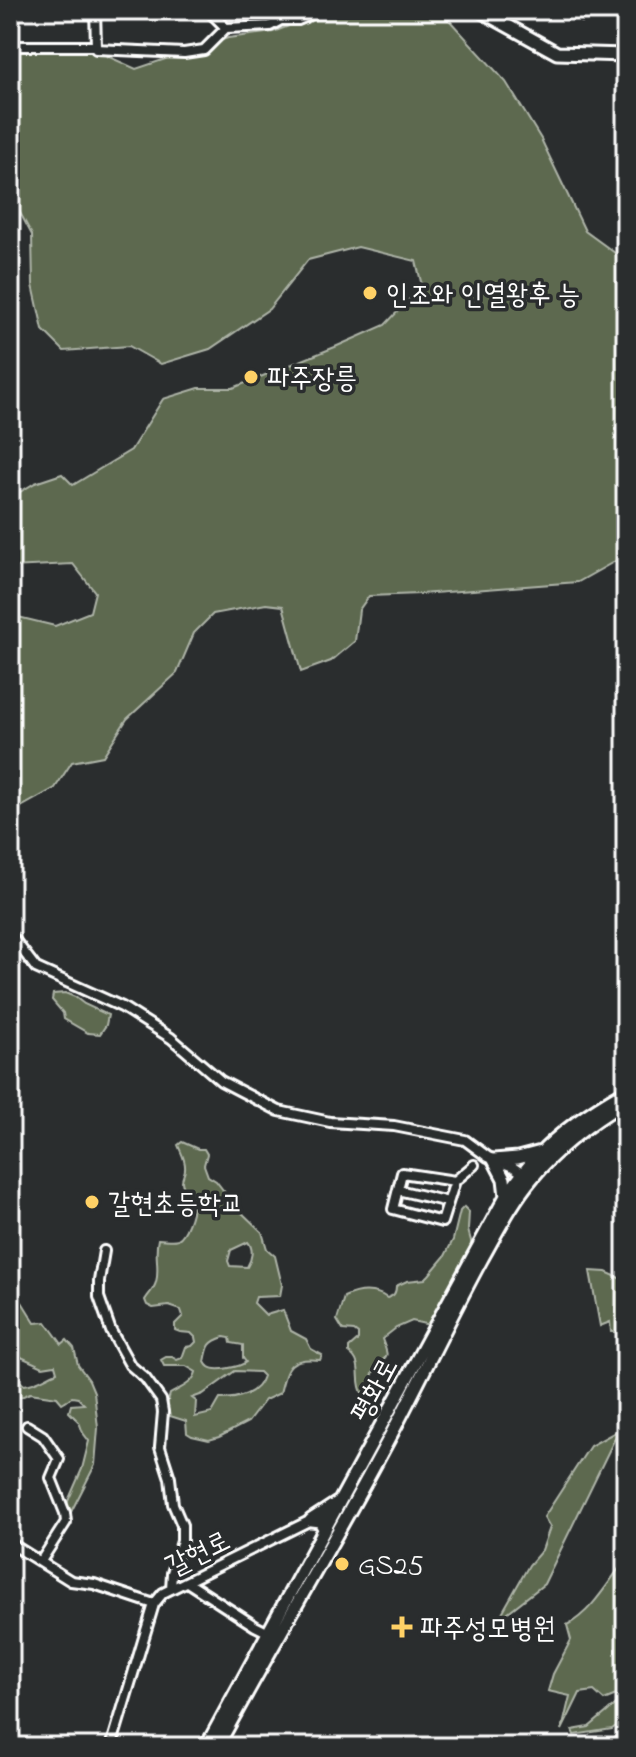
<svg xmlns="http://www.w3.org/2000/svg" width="636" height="1757" font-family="'Indie Flower','Poor Story',sans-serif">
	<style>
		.green { fill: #5d6950; stroke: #aeb4a8; stroke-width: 2; fill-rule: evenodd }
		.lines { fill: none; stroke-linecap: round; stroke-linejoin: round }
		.street-casing { stroke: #fff; stroke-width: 14 }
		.secondary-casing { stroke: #fff; stroke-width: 17 }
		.street { stroke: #2a2d2e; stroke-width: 8 }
		.secondary { stroke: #2a2d2e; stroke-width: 11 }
		.poi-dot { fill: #ffd166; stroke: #2a2d2e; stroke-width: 3 }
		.labels { text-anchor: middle; stroke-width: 7; stroke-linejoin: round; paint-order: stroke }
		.poi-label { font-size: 28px; fill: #fff; stroke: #2a2d2e; text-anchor: start }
		.street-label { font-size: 28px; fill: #fff; stroke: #2a2d2e }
	</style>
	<rect width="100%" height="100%" fill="#2a2d2e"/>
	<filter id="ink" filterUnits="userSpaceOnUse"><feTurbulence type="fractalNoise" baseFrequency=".0125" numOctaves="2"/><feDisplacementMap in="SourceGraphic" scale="16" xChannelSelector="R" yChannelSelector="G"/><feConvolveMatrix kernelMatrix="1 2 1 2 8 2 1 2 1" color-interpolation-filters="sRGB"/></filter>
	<g filter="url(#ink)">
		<path class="green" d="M326,10H440L506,82L541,139L585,231L626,261V555L578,582L420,594L369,596L359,610L355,641L331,661L301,672L283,606L266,604L213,614L194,633L177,673L127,719L103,756L72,762L55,788L10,813V615L55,626L90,612L95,592L73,564L10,567V498L35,483L62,474L73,485L131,450L163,399L199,388H233L335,347L385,325L422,286L416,261L358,247L308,260L269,309L210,349L161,364L129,346L64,351L43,330L33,285L32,235L10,194V50L49,44L96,51L136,69L228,38L273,32L324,13Z
			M65,993L75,997L84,1004L108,1015L106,1025L100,1034L88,1033L64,1019L63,1013L52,1000L53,994Z
			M182,1142L198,1149H204L207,1154L204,1165L208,1176L216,1181L237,1208L262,1232L267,1249L275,1256L282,1285L280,1296L256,1297L254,1303L266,1315L283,1310L291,1331L306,1339L311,1349L322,1355L320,1360C289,1357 287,1366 280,1393L265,1400L248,1422L219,1437L209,1440L192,1436L187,1433L186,1421L170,1416L167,1405L170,1394C180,1388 193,1384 196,1372L186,1366H164L161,1360L166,1357H172L177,1360L182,1358L186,1347L192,1346L196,1342L195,1337L191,1333L180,1332L175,1330V1324L183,1316L181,1310L169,1306L153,1308L147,1305L145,1300C149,1293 154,1290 156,1282C160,1268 154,1255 158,1239C164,1239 173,1241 178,1239C186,1235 193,1213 193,1204C192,1196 182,1190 182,1181C182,1177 185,1173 185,1169C186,1160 181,1153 178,1145ZM248,1242C254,1249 252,1259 247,1267L230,1266L228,1261L231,1250ZM224,1337L230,1338L231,1343L243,1345V1358L246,1362C240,1367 216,1372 209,1367C207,1366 206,1364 205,1362C208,1346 208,1342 224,1337ZM235,1371L259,1372L263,1376C258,1394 238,1399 220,1399L212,1413L195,1417L196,1401L192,1398L203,1394Z
			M464,1207L469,1212L468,1230L471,1241V1246L430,1325L412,1321L396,1328L382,1339C389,1359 389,1353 376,1367C371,1374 371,1386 369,1394H363C354,1382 365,1363 349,1353V1348L358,1340V1334L354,1331L343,1330L337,1320L344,1297C358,1290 375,1289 387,1298C394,1296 396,1293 396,1286L407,1281L425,1279L429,1275L445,1256L453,1240L460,1211Z
			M590,1271L606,1272L626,1281V1346L620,1332H611L610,1322L600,1326Z
			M10,1297L22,1302L35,1323L46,1322L62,1344L67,1340L74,1348L78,1365L89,1380L94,1392L98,1428L95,1465L71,1512L67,1508L68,1501L82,1469L89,1441L83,1433L79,1422L69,1412L71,1405L84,1404L78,1398L72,1397L62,1403L57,1397L30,1393L21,1397H15C16,1387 10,1381 10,1371L24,1385C37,1384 45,1377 57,1372L55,1365L43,1367L10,1352Z
			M619,1430L544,1584L498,1620L529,1565L542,1550L550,1527L544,1517L590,1446Z
			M626,1559V1691L604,1700L594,1691L580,1693L562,1730L570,1696L548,1691L553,1674L571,1640L567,1625C593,1611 608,1582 626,1559Z
			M626,1696V1719L612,1729L574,1735L572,1730L589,1727Z"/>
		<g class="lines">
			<g class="street-casing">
				<path id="street" d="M208,10L226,28
					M583,16L587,10
					M10,46H96L95,10
					M96,46V49L184,53L204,50L226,28L270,26L281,20H298L312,14L314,10
					M10,934L36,968L122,1007L171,1038L221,1081L279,1111L330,1122L394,1126L465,1140L488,1157L513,1167L526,1176
					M455,1181L402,1173L393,1209L442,1222L455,1181L474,1165
					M398,1190L448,1202
					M104,1251L99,1281V1297L111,1331L130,1365L145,1378L161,1400L163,1412L160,1447L170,1478L173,1504L182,1525V1541L172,1573L171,1589
					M27,1426L43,1436L59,1459L51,1478L65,1513L66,1522L41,1561
					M10,1543L71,1581L94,1584L154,1604
					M187,1582L255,1626L271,1634
					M111,1747L154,1604L163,1593L311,1520"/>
			</g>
			<g class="secondary-casing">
				<path id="secondary" d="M479,10L557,53L626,55
					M506,1196L504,1179L494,1160L518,1158L541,1152
					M325,1530L320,1521L311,1520L337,1503
					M206,1747L506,1196C516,1183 526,1168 538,1156C563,1129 594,1109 626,1091
					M217,1747C274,1641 336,1539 392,1433C422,1376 450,1317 481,1260C497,1232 511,1203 532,1178C558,1146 591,1122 626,1101"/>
			</g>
			<use href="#street" class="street"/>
			<use href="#secondary" class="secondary"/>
		</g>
	</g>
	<g class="poi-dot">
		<circle cx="370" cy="293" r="8"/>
		<circle cx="251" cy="377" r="8"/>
		<circle cx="92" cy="1202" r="8"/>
		<circle cx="342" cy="1564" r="8"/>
		<path d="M398 1615h8v8h8v8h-8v8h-8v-8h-8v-8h8z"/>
	</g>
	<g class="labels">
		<g class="poi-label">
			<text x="386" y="303">인조와 인열왕후 능</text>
			<text x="267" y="387">파주장릉</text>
			<text x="108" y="1212">갈현초등학교</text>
			<text x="358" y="1574">GS25</text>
			<text x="420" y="1637">파주성모병원</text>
		</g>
		<g class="street-label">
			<text transform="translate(373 1389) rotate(-62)" y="10">평화로</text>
			<text transform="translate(197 1552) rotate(-26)" y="10">갈현로</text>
		</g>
	</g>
	<rect width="636" height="1757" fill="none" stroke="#2a2d2e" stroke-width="40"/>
	<rect x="20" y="20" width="596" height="1717" fill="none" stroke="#fff" stroke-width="3" filter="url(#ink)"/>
</svg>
